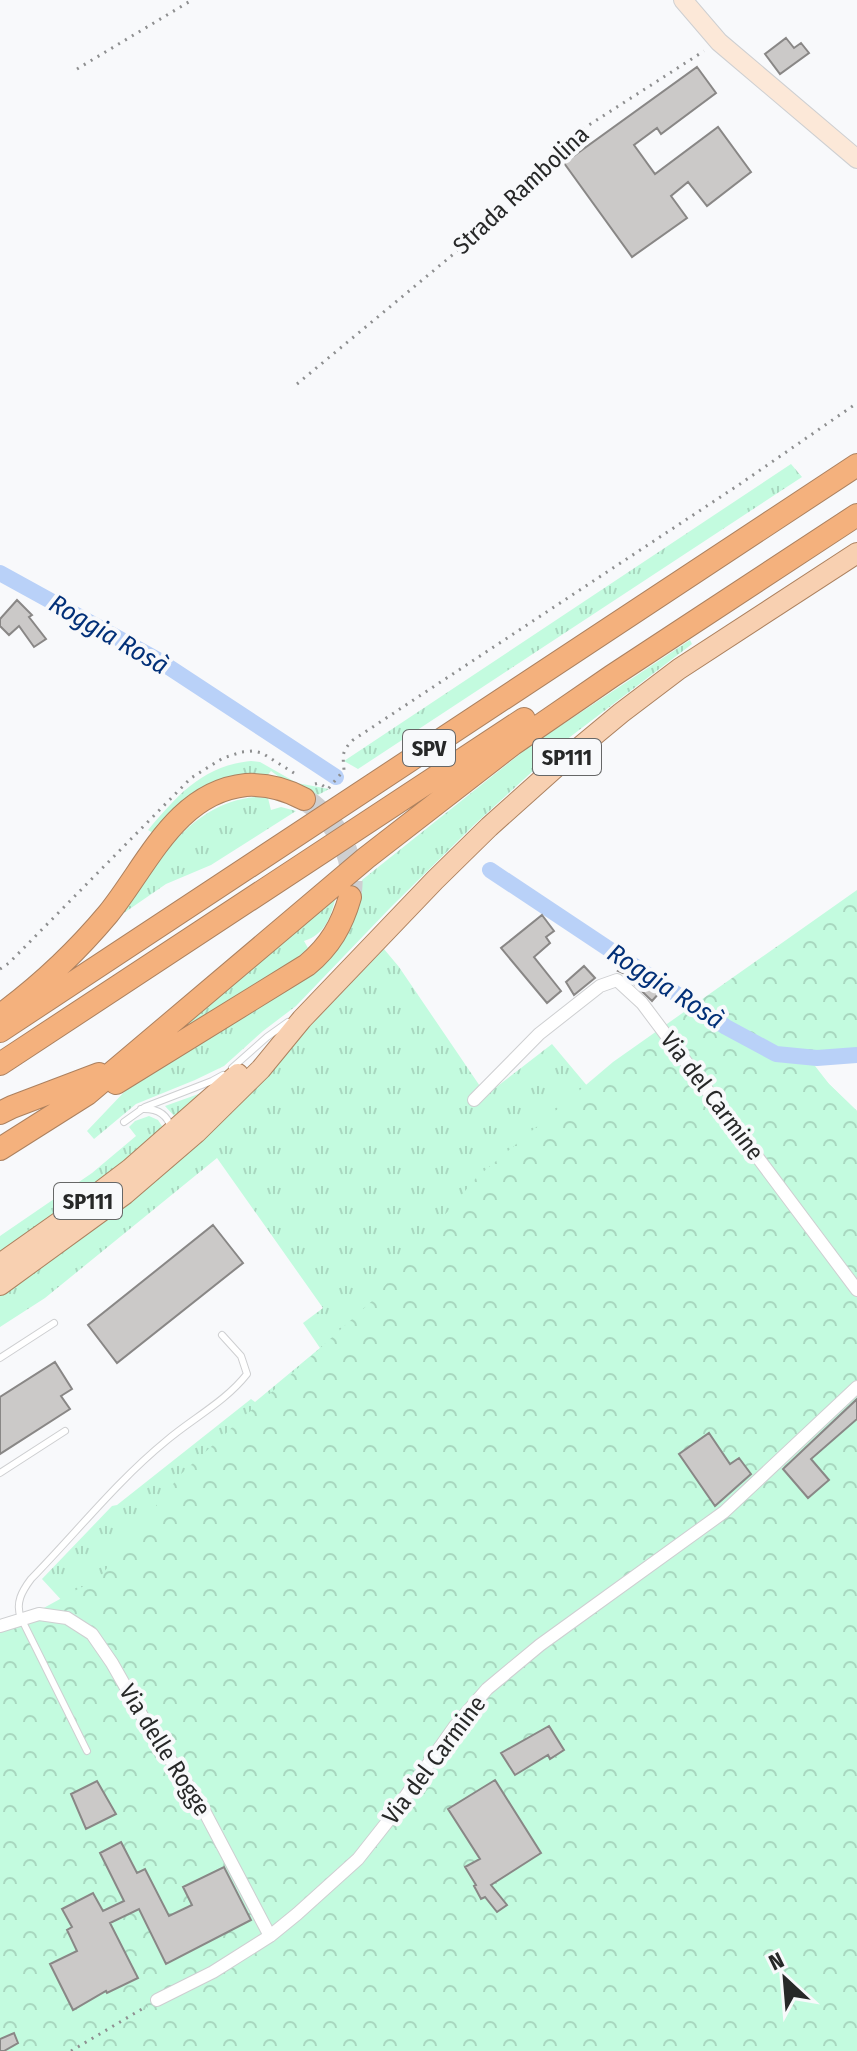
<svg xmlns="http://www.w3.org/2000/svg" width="857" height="2051" font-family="'Fira Sans Condensed',sans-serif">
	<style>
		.grass { fill: url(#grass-tufts) }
		.park { fill: url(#park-crowns) }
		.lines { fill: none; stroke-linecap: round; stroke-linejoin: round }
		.canal { stroke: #b9d1f8; stroke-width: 16 }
		.building { fill: #cbc9c8; stroke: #898786; stroke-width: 2 }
		.highway-tunnel { stroke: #cecfd1; stroke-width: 22; stroke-dasharray: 22 11; stroke-linecap: butt }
		.lane-casing { stroke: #cecfd1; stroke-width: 8 }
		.street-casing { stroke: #cecfd1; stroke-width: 14 }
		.secondary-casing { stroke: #cecfd1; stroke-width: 20 }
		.primary-casing { stroke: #ac815f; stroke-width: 22 }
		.highway-casing { stroke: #ac815f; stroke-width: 24 }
		.path { stroke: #8e8f90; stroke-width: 3; stroke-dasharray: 2 6; stroke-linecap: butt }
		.lane { stroke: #fff; stroke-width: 6 }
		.street { stroke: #fff; stroke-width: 12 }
		.secondary { stroke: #fce8d8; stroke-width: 18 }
		.primary { stroke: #f8d0b1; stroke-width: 20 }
		.highway { stroke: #f4b17d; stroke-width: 22 }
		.labels { text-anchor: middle; stroke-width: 8; stroke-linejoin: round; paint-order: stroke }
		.shield { fill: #f8f9fb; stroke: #666767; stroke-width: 2 }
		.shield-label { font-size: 22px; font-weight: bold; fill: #272828 }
		.street-label { font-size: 24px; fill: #272828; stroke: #f8f9fb }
		.water-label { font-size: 26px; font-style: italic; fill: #023078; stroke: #f8f9fb }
	</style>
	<defs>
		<pattern id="grass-tufts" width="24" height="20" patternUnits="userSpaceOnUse" patternTransform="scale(2)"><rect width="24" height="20" fill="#c3fbdf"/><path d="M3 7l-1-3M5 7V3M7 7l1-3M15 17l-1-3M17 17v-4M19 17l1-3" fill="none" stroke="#a8d7bf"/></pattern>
		<pattern id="park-crowns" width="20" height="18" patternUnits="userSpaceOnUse" patternTransform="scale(2)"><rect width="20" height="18" fill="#c3fbdf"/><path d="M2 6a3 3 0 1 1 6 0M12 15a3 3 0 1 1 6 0" fill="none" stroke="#a8d7bf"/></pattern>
	</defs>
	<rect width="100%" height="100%" fill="#f8f9fb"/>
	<path class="grass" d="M791,464L802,477L358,769L344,761Z
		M690,640L692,644L570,737L474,825L391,907L296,1006L263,1031L224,1066L195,1080L136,1104L94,1139L87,1131L126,1090L155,1064L333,953C352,928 357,911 362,880L530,746Z
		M251,761L260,762L297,783L329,789L318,795L283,780L271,771L265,778L156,835L148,830C178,795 202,766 251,761Z
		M255,797L268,798L271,810L281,807L296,811L211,865L166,884L118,917C156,866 187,804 255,797Z
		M336,896C331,916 326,934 304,941L308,948L279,974L183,1033L179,1026Z
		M384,949L399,967L486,1095L552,1044L657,1169L812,1064L829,1084L857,1111L65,1604L42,1579L112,1506L117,1505L251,1399L255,1402L320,1348L303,1323L323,1308L217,1158L45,1298L0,1327V1293L219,1121Z
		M207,1091L176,1118L165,1106Z
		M149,1116L158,1120L164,1129L128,1161L0,1255V1236L92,1173L136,1136L129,1127L135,1121Z"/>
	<path class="park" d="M857,890V1058L812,1062L829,1084L857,1111V2051H0V1632L100,1577L181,1474L372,1301L476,1178L613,1062Z"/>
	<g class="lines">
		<path class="canal" d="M0,573L158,660L336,777
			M490,870L726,1027L776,1054L817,1058L857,1055"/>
	</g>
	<path class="building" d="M786,38L794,48L801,43L809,53L780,74L765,54Z
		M697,67L716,93L661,134L657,128L634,145L655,174L718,127L751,172L707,206L688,182L671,196L687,218L632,257L564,163Z
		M17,600L32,615L29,617L46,639L34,647L19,626L9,635L0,626V619Z
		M542,915L554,931L546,937L550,943L534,957L561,991L547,1003L501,948Z
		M626,963L644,982L647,980L660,992L652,1001L623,973L618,971Z
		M584,966L595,978L574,995L566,982Z
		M213,1225L243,1263L117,1363L88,1325Z
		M55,1362L72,1389L61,1396L70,1409L0,1454V1397Z
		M857,1399V1419L811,1459L829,1480L808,1498L783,1469Z
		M709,1433L730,1464L739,1458L751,1474L715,1506L679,1454Z
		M549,1726L564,1750L550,1759L548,1755L515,1775L501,1753Z
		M495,1780L541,1853L491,1885L507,1905L497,1912L485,1897L481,1899L474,1886L476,1885L465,1867L480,1859L448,1809Z
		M97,1781L116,1814L86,1829L71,1794Z
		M121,1842L137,1873L145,1869L169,1916L192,1905L183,1887L224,1867L251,1920L166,1964L139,1909L110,1923L138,1978L107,1993L106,1991L73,2010L50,1964L77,1951L67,1930L72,1927L62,1909L93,1893L103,1911L124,1901L100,1853Z
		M14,2033L18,2043L4,2051H0V2039Z"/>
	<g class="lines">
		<path class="highway-tunnel" d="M304,799C337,819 358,859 350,897"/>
		<g class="lane-casing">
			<path id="lane" d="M232,1068L267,1037L288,1022
				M141,1109C156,1108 167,1113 171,1128
				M124,1122L145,1107L212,1081L223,1075
				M0,1358L54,1323
				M0,1473L65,1431
				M87,1751L21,1618C15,1603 22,1591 31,1579C76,1533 117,1481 166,1441C193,1418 225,1402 247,1374L241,1356L222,1335"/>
		</g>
		<g class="street-casing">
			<path id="street" d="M474,1100L539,1034L600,986L617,980L642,1003L857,1290
				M0,1626L39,1614L67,1618L92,1634L112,1663L150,1730L200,1803L270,1936
				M157,2000L213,1972L270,1936L297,1914L358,1859L388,1821L455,1726L487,1689L540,1645L724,1512L857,1387"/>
		</g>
		<g class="secondary-casing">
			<path id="secondary" d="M683,0L719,42L857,159"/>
		</g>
		<g class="primary-casing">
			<path id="primary" d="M0,1264L68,1216L130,1169L238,1074
				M0,1285L125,1194L196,1133L261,1069L302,1019L435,880L489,827L556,767L621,713L679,669L857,553"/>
		</g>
		<g class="highway-casing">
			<path id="highway" d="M2,1014C41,985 77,951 108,914C147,866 176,792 246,785C266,784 286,789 304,799
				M0,1031L857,465
				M0,1064L524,719
				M116,1083L307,965C330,946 342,925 350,897
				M0,1113L12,1107L99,1074
				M0,1149L87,1094L366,858L513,744L612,676L857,515"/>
		</g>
		<path class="path" d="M77,69L192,0
			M297,384L515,203L575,134L704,51
			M315,784L319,783L328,789L344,770C343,755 341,752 353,740L740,484L857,403
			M0,969L9,963L191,778L223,758L242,752L253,751L262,753L294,773
			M71,2051L147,2006"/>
		<use href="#lane" class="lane"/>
		<use href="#street" class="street"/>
		<use href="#secondary" class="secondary"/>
		<use href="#primary" class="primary"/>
		<use href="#highway" class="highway"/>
	</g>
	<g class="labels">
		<g class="shield">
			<rect x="403" y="730" width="52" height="36" rx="6"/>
			<rect x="533" y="739" width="68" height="36" rx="6"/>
			<rect x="54" y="1183" width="68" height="36" rx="6"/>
		</g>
		<g class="shield-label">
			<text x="429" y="756">SPV</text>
			<text x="567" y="765">SP111</text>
			<text x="88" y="1209">SP111</text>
		</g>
		<g class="street-label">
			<text transform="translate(521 190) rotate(-43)" y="8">Strada Rambolina</text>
			<text transform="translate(712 1096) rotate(53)" y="8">Via del Carmine</text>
			<text transform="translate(165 1750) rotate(58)" y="8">Via delle Rogge</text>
			<text transform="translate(434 1760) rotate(-53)" y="8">Via del Carmine</text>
		</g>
		<g class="water-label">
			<text transform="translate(109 634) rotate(30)" y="9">Roggia Rosà</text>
			<text transform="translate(666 986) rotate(33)" y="9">Roggia Rosà</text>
		</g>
	</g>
	<g transform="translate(785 1979) rotate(334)" stroke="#f8f9fb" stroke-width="6" paint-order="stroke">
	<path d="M0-6L14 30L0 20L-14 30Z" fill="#272828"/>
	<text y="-12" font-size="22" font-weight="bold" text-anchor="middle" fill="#272828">N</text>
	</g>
</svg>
